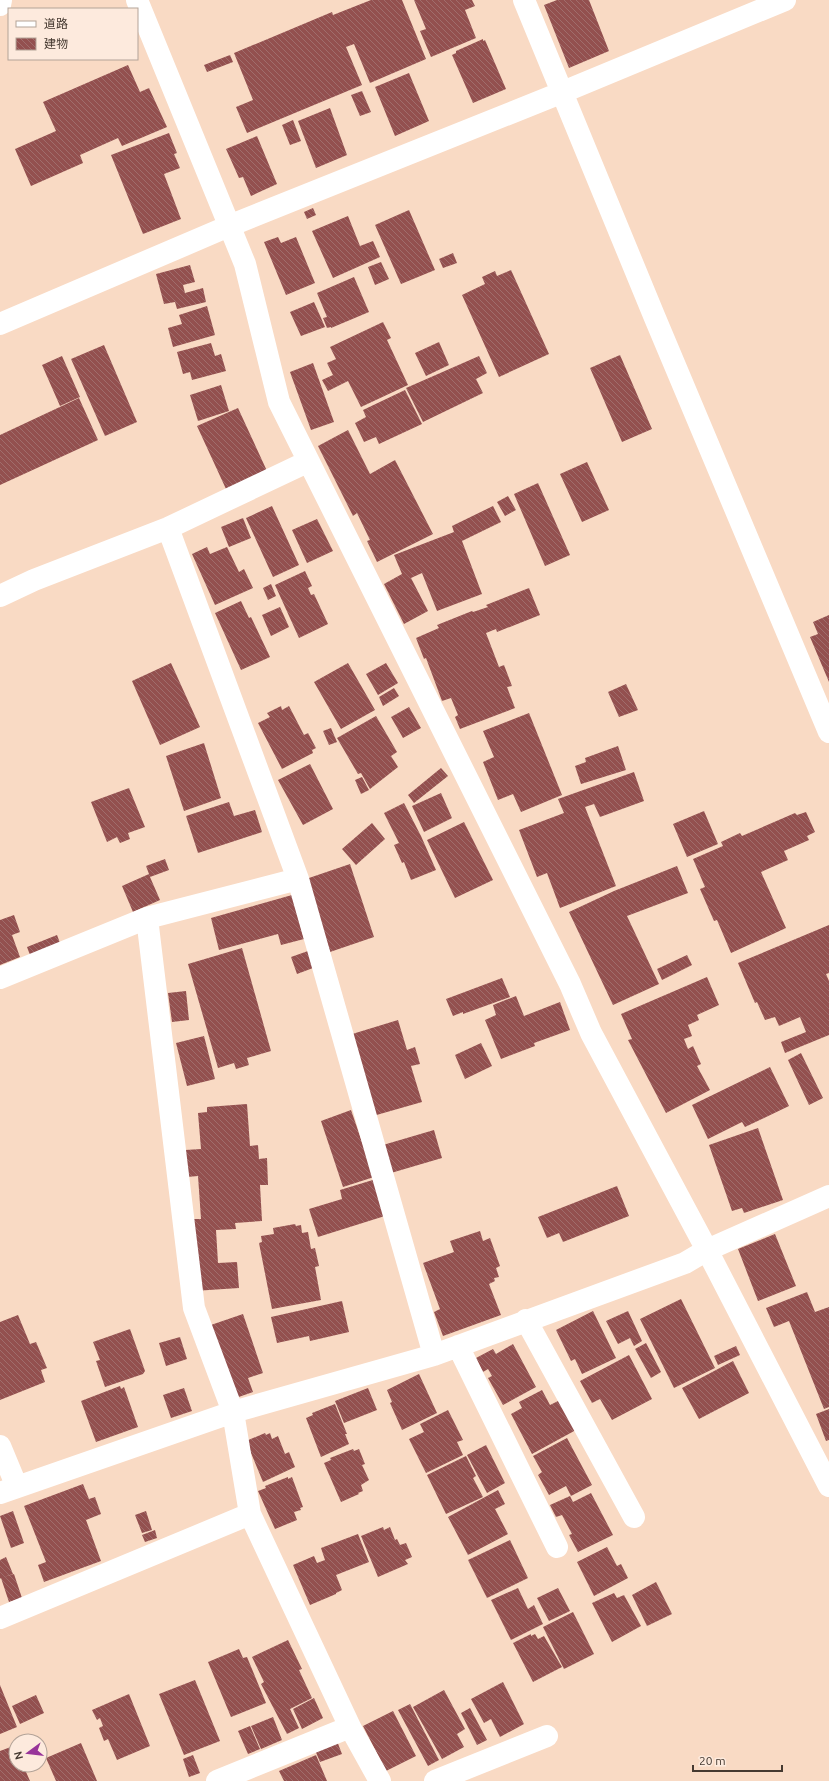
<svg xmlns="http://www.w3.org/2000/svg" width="829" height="1781" font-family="Ubuntu,'Noto Sans JP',sans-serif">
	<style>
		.building { fill: url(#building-back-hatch) }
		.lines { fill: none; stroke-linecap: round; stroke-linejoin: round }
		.minor { stroke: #fff; stroke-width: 22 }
		.primary { stroke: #fff; stroke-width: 22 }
	</style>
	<defs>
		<pattern id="building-back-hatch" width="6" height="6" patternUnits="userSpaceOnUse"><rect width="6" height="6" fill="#93504f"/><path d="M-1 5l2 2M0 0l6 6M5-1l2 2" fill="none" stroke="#a06d6c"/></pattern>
	</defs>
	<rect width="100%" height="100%" fill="#f9dac4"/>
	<path class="building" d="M371,0H402L426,59L370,83L354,44L346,47L362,85L247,133L236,107L253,100L234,53L332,12L333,15Z
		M414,0H472L475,6L465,10L476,38L431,57L420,31L426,29Z
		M557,0H589L609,51L569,68L544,5Z
		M483,39V41L485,40L506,89L473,103L452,55L456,53V51Z
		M230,55L233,62L207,72L204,65Z
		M128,65L140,92L149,88L167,127L122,146L118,138L80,155L83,163L31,186L15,149L56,131L43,102Z
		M409,73L429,121L395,136L375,87Z
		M362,91L371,112L360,116L351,95Z
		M330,108L347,155L316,168L298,121Z
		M293,120L301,141L290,145L282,125Z
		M169,133L177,153L174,154L180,168L164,174L181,219L143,234L111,155Z
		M257,136L277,184L251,196L243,177L239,178L226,149Z
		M313,208L316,215L307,219L304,212Z
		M409,210L435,270L401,284L375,225Z
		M348,216L360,246L373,241L380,257L333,278L312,231Z
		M278,237L281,243L296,237L315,283L286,295L264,242Z
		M453,253L457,263L443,268L439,259Z
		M381,262L389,279L375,285L368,267Z
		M190,265L195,282L183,285L185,293L203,288L206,302L177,309L175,302L164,304L156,274Z
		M511,270L549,354L499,377L462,295L485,284L482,277L495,271L497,276Z
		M354,277L369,312L331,328V327L327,328L323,318L327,317L317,293Z
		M314,302L325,327L301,336L290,312Z
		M207,306L215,335L173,347L168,328L182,324L179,315Z
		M383,322L391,338L387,340L408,385L361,407L348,381L328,391L322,380L333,375L327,363L336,359L330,347Z
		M439,342L449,365L426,376L415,353Z
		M211,343L215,356L221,354L226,371L192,380L190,372L183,374L177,352Z
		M104,345L137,422L105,436L71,359Z
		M620,355L652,429L622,442L590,368Z
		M62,356L80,397L60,406L42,365Z
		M479,356L487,373L476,379L483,393L423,422L406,388Z
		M313,363L334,422L311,430L290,372Z
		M221,385L229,411L198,421L190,395Z
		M405,390L422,424L379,444L376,437L364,442L355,423L366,417L363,410Z
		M79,398L98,440L0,485V435Z
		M238,408L267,471L226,489L197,426Z
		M348,430L370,474L395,460L433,534L377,562L367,541L370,540L357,513L353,516L318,446Z
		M587,462L609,510L582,522L560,474Z
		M538,483L570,555L545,566L514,494Z
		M508,496L516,510L505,516L497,502Z
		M272,506L299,565L273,577L246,518Z
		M493,506L501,522L462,541L482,594L437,611L422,573L411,578L428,611L404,624L384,584L402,574L394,555L454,532L452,526Z
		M243,518L251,538L229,547L221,527Z
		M317,519L333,551L307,563L292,530Z
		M207,547L210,554L227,547L239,572L244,569L253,588L215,605L192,554Z
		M305,571L312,586L308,588L311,595L314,594L328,624L299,638L275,585Z
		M271,584L276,596L268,600L263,588Z
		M529,588L540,615L497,632L496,629L486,633L499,667L504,665L512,686L507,687L515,708L460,729L455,717L458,715L451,698L442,701L426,658L424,659L416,638L439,628L437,625L472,611L473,612L488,607L486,605Z
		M241,601L249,618L251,617L270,657L241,670L215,613Z
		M280,607L289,627L271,636L262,615Z
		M829,615V682L810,637L818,634L813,622Z
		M171,663L200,727L160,745L132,681Z
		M348,663L375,710L341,729L314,682Z
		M386,663L398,683L378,695L366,674Z
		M626,684L638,710L619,717L608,692Z
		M394,688L399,696L383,706L379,697Z
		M281,706L282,710L289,706L304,735L308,733L316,748L312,750L313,753L282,769L258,723L270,717L267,713Z
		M409,707L421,728L403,738L391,717Z
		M529,713L562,795L521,812L513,794L498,800L483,762L494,757L483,731Z
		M376,716L397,752L391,756L398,767L370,789L361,773L358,774L337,738Z
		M331,728L337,742L329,745L323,731Z
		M204,743L221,798L184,811L166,756Z
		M618,746L626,770L581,784L575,766L586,762L585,758Z
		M310,764L333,809L303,825L278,780Z
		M441,768L448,776L414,803L408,795Z
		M634,772L644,801L600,817L594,804L585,807L616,886L560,908L547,873L537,877L519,830L564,813L558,799Z
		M362,777L369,790L361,794L355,780Z
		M129,788L145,827L128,833L130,839L120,843L117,837L107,842L91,802Z
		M441,793L452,818L424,832L412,806Z
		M229,802L234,816L255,810L262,832L198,853L186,816Z
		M404,803L421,836L436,870L411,880L404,862L402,863L394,845L399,843L384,813Z
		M704,811L718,844L687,857L673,824Z
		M806,812L815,832L807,836L809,840L784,851L788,860L761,872L786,928L731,953L717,920L714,921L700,889L705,887L693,859L723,846L721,842L740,833L742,836L795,813L797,815Z
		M464,822L493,880L455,898L427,840Z
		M372,823L385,839L356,865L342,849Z
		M165,859L169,870L150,877L160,900L133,912L122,886L149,874L146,866Z
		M350,864L374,937L330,952L306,879Z
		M677,866L688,893L627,916L659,984L613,1005L569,912L614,891Z
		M292,895L304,939L281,945L278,934L219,950L211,918Z
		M14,915L20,932L12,935L20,957L0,965V920Z
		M829,925V973L826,974L829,981V1035L785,1053L781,1042L806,1032L800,1017L779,1026L775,1017L765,1020L757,1002L755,1003L738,963Z
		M57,935L60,943L30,955L27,947Z
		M242,948L271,1051L247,1058L249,1065L236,1069L234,1063L218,1068L188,964Z
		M308,951L313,968L297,974L291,957Z
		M687,955L692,965L662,980L657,969Z
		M707,977L719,1005L697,1015L699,1020L688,1025L692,1036L684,1039L688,1049L693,1046L701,1064L697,1066L710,1090L666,1113L628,1040L632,1039L621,1014Z
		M502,978L510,997L463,1014V1012L453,1016L446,999Z
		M186,991L189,1020L172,1022L168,993Z
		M516,996L524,1016L560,1002L570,1030L534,1043L535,1046L501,1059L485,1020L496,1015L493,1005Z
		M398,1020L407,1050L415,1047L420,1064L411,1066L422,1102L373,1116L349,1035Z
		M204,1036L215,1079L187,1086L176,1043Z
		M481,1043L492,1066L465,1079L455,1055Z
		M801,1053L823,1098L809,1105L788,1060Z
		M770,1067L789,1106L745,1127L742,1122L708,1139L692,1105Z
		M247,1104L250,1146L258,1145L259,1159L267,1158L268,1185H260L262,1221L235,1223L236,1229L216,1230L218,1263L237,1262L239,1288L194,1291L189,1219H201L198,1176L187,1177L185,1150L201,1149L198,1113L207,1112V1107Z
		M351,1110L374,1177L343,1187L321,1121Z
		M758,1128L783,1200L744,1213L742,1208L732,1211L709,1145Z
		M434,1130L442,1158L391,1173L383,1145Z
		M376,1179L388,1215L318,1237L309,1209L342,1199L340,1190Z
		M617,1186L629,1216L563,1242L559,1233L547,1238L538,1217Z
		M295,1224L296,1226L301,1225L302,1233L308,1232L311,1249L315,1248L319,1266L315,1267L321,1300L272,1309L259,1243L262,1242L261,1236L274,1234L273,1228Z
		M480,1231L483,1241L490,1238L500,1266L496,1268L499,1277L494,1278L495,1281L489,1284L501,1315L443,1336L434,1312L440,1309L423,1263L454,1252L450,1241Z
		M775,1234L796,1286L758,1301L738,1249Z
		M807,1292L815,1312L829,1307V1407L824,1409L789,1321L774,1327L766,1308Z
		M681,1299L715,1368L674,1388L640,1319Z
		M342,1301L349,1332L310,1341L309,1336L277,1343L271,1317Z
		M593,1311L616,1358L582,1374L575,1359L571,1361L556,1330Z
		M628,1311L642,1341L634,1346L630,1338L618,1344L606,1321Z
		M243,1314L263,1373L248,1378L253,1392L233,1399L208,1326Z
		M18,1315L30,1344L36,1342L47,1368L41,1370L45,1382L0,1400V1322Z
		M130,1329L145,1371L143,1374L105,1387L96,1361L100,1360L93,1342Z
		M180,1337L187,1359L166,1366L159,1343Z
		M646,1343L661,1372L651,1378L635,1349Z
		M513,1344L536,1387L503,1405L488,1378L492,1376L488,1369L483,1372L476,1358L493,1349L496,1354Z
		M736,1346L740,1355L718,1365L714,1356Z
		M629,1355L652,1399L612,1420L600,1399L592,1403L580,1381Z
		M733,1361L749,1393L699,1419L682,1388Z
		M419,1374L437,1413L402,1430L390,1403L392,1402L387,1390Z
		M120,1386L121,1389L124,1387L138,1427L96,1442L81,1401Z
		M184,1388L192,1411L171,1418L163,1395Z
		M368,1388L377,1410L344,1423L335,1401Z
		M542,1390L550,1405L560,1400L576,1430L532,1454L511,1414L522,1408L519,1402Z
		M335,1404L347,1434H345L349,1444L321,1457L306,1418L313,1415L312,1413Z
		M829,1409V1440L826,1441L816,1414Z
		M448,1410L463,1440L457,1442L463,1455L426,1473L409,1439L424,1432L420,1424Z
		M265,1433L266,1435L270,1433L272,1439L278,1436L285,1454L289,1452L295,1467L263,1482L246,1441Z
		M567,1438L592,1485L571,1496L566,1486L549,1495L538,1475L542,1472L533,1456Z
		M486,1445L505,1483L487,1493L467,1455Z
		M353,1449L354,1451L359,1449L365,1464L362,1465L369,1480L361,1485L363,1491L358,1493L359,1494L341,1502L324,1463L331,1460L330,1458Z
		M466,1456L476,1476L473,1478L483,1497L446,1514L427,1475Z
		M288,1477V1479L292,1477L303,1507L300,1508L301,1510L294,1512L297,1520L275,1529L258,1491L266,1488L265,1486Z
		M83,1484L89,1499L95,1497L101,1514L86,1520L101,1561L44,1582L38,1565L46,1562L24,1506Z
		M498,1490L505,1504L495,1509L508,1534L468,1555L448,1517Z
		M591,1493L613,1535L578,1552L569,1535L572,1534L562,1515L556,1517L550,1505L570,1496L573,1502Z
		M13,1511L24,1543L11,1548L0,1516Z
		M146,1511L152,1530L142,1533L135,1515Z
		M383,1527L384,1530L390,1527L395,1540L397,1539L400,1545L406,1543L412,1557L405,1560L408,1564L378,1577L361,1536Z
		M155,1530L157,1538L145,1542L142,1535Z
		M358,1534L369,1562L336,1575L342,1590L336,1593V1594L310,1605L293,1565L314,1556L317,1563L325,1560L321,1548Z
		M510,1540L528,1578L487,1598L468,1560Z
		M607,1547L617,1566L621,1564L628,1578L594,1596L577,1562Z
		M6,1557L13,1574L4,1577L14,1574L22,1598L9,1602L1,1578L0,1579V1560Z
		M656,1582L672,1614L647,1626L632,1595Z
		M518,1588L528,1609L534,1605L543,1624L511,1640L491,1600Z
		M558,1588L570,1611L549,1621L537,1598Z
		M614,1593L617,1598L624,1595L641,1626L612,1642L592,1603Z
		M573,1612L594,1654L564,1669L543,1627Z
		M531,1634V1636L535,1634L538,1639L544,1636L562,1667L533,1682L513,1643Z
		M288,1640L302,1669L299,1670L312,1698L290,1709L299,1728L287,1734L261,1684L264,1682L252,1657Z
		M239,1649L243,1658L247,1657L266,1703L231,1717L208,1662Z
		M195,1680L220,1741L184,1755L159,1694Z
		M503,1682L524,1724L500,1737L491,1719L484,1723L471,1699Z
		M0,1685L17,1727L0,1734Z
		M444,1690L465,1729L457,1734L464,1747L442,1759L413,1707Z
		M129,1694L150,1746L117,1760L108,1739L104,1741L99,1728L103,1726L100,1718L97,1720L92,1710Z
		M36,1695L44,1713L20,1724L12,1706Z
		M314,1698L323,1718L302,1729L293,1709Z
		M410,1704L439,1760L428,1766L398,1710Z
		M470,1708L487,1740L477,1745L461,1713Z
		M393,1711L416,1756L386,1771L363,1726Z
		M273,1717L282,1740L261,1749L251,1726Z
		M250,1726L260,1749L248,1754L238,1731Z
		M337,1741L342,1754L320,1762L315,1750Z
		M81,1743L97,1781H56L46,1758Z
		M16,1745V1765H23L30,1781H0V1751Z
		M193,1755L200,1773L189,1777L183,1759Z
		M316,1755L327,1781H284L279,1771Z"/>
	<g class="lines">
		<path class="minor" d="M137,0L245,264L279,402L570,984L591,1033L707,1250L829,1486
			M524,0L655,318L829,732
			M0,324L229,226L563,92L785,0
			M168,528L298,879L434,1355
			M0,596L34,580L168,528L307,462
			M0,978L147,918L298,879
			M526,1320L634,1517
			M458,1346L557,1547
			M0,1446L17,1487
			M0,1493L233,1412L434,1355L685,1263L707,1250L829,1196
			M0,1618L250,1514L233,1412L194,1308L147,918
			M350,1727L380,1781
			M217,1781L350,1727L250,1514
			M435,1781L547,1736"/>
		<path class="primary" d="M0,5L1,0"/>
	</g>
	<rect x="8" y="8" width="130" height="52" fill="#fdeadd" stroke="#b3a398"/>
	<rect x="16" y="21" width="20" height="6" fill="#ffffff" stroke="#b3a398"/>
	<text x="44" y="28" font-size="12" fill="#453930">道路</text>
	<rect x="16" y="38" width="20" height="12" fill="url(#building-back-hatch)" stroke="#b3a398"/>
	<text x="44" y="48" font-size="12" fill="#453930">建物</text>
	<g transform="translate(28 1753) rotate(255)"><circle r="19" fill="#fdeadd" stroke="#b3a398"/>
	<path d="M0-3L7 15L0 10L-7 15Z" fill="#983499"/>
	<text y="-6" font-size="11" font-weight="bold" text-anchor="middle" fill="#453930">N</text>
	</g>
	<path d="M693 1765v6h89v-6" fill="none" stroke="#453930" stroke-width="2"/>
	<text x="699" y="1765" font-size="12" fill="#453930" stroke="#fdeadd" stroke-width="3" paint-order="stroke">20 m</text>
</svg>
